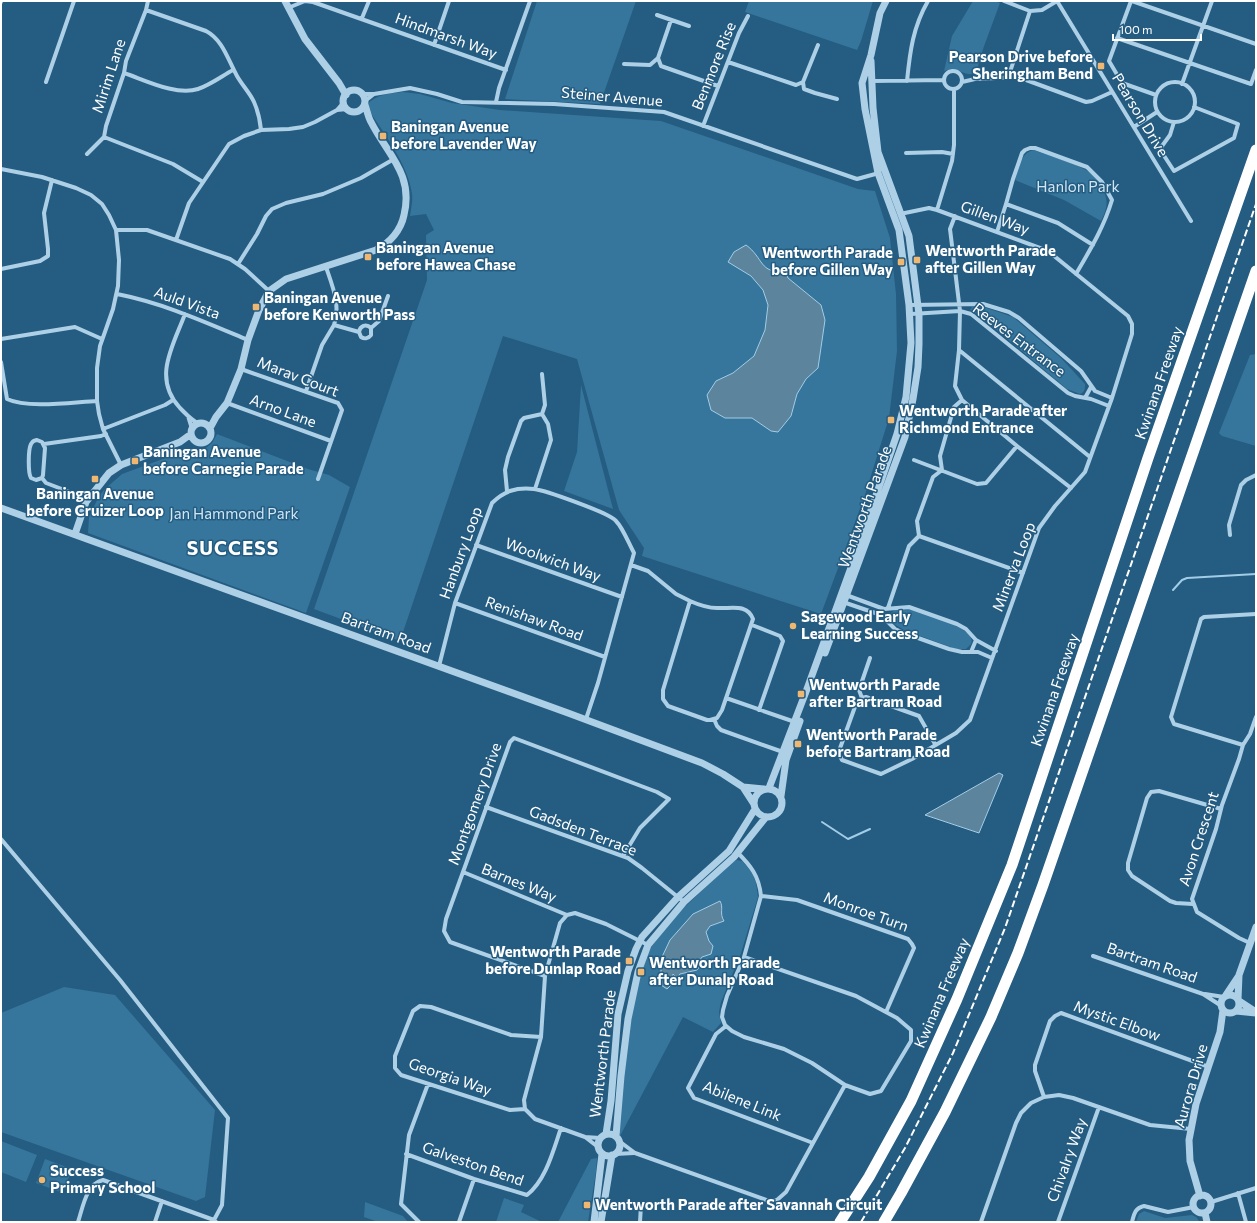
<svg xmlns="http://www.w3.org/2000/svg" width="1257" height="1223" font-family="Commissioner,sans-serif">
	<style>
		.green { fill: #36759c }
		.water { fill: #5d849d; stroke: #a1cde7 }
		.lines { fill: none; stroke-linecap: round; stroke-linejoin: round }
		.stream { stroke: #a1cde7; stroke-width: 2 }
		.minor { stroke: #add0e7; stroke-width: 4 }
		.tertiary { stroke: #add0e7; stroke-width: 7 }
		.motorway { stroke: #fff; stroke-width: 11 }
		.rail { stroke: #fff; stroke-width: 2; stroke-dasharray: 7 3; stroke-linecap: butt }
		.poi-dot { fill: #f0b771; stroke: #255c81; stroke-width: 1.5 }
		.labels { text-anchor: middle; stroke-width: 3; stroke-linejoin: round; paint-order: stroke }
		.street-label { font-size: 15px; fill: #fff; stroke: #255c81 }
		.poi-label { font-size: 15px; font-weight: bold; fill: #fff; stroke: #255c81; text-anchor: start }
		.park-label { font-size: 15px; fill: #d0e7f5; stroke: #255c81 }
		.district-label { font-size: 19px; font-weight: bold; letter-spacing: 1px; fill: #fff; stroke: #255c81 }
	</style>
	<rect width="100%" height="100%" fill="#255c81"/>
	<path class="green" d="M537,1H636L600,104L505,99Z
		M749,1H873L861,41L857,50L745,12Z
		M973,1H995L1000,3L983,49L976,73C964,78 959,65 944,71L952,36Z
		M403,92L420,94L452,103L500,110L661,121L858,189L875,191L890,238L896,294L897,351L889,418L864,498L821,614L642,556L644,548L619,510L577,359L503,336L400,641L314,609L427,280L426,235L434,230L426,214L410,216C411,209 413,201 412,194C409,166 383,132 368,109L367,104C378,94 390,93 403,92Z
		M1034,150C1049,156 1084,165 1094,176C1097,179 1099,183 1101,186C1109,200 1108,207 1101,221L1064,200L1015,180C1018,169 1021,152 1034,150Z
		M981,306L1013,317L1061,358L1085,384C1085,389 1085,392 1080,394L1067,389L980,316L970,310L972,307Z
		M1256,354V446L1222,436L1219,433L1250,355Z
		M581,385L613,509L564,491L577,452Z
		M217,434L308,469L329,475L350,487L306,613L88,533L89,517L99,496L105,489L122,474L179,453L192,449L206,448L212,443Z
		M905,608C919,611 966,625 971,638C972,640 972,642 971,644L966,649H956L904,630L894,624L890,619L891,613L896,609Z
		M737,860L742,861L745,864L752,873L756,883L758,897L741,953L721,1002L719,1012L721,1023L713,1032L683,1017L620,1136L619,1130L626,1049L638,980L649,950L671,920L732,862Z
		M64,987L115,995L215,1110L205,1197L196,1201L1,1132V1013Z
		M1,1141L37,1155L26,1182L1,1172Z
		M597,1158L596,1172L588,1222H558L591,1159Z
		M45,1159L72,1169L63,1193L36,1183Z
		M504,1198L524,1205L521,1212L542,1222H496Z
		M365,1202L403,1216L408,1222H378L364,1217Z
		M1144,1211L1165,1218L1192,1215L1196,1217L1200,1222H1136L1139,1214Z"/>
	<path class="water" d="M746,245C764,258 759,274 785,271L788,278L821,305L825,320L818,368L806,379L797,394L791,416L778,432L771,431L752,418H725L711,410L707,395L716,381L733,373L754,356L765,330L768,305L763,290L751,276L728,262L734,252Z
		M999,773L1003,775L979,833L925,815Z
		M720,901C724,908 719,913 724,921L710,926L706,932L709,941L713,946L711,954L702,957L700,960V966L697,970L680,974L677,978L673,974L671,985L667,989L661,985V959L670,940L693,914Z"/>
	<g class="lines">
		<path class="stream" d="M1173,590L1182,580L1187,578L1256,574
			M822,822L848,839L870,829"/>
		<path class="minor" d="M1004,1L1030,11L1042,10L1057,1L1191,221
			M1131,1L1109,61L1122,83L1156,95
			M1132,1L1256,44
			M1,2V1
			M288,8L305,1L313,2L506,70
			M146,10L206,31C223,40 228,60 237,76C242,85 250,93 254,102C258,111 260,120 261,130
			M657,15L689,26
			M362,18L369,1
			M671,20L658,58L661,66L718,86
			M1117,38L1251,84L1256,70
			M434,45L449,1
			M728,62L796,85L803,82L818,45
			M624,64L650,65L658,58
			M944 80a9 9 0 1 1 18 0a9 9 0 1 1-18 0Z
			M124,73C145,80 176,96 198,89C210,85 222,76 233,70
			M1010,78V72L1030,11
			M872,81L943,80
			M907,81C910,51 913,27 928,1
			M46,82L74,1
			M803,82L804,89L815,93L837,99
			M962,82L975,79L1018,77L1086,102L1092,101L1112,92
			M1155 102a20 20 0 1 1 40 0a20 20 0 1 1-40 0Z
			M1182,84L1212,1
			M362,94H374L410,88L437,94L462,102L554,104L664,112L857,179L879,173
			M365,101L374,94
			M496,102L499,88L530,1
			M337,110L347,109
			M1174,122L1170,135L1162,146L1161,151L1174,171L1234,138L1238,124L1194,107
			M703,126L739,33L748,16
			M1134,127L1157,112
			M104,137L173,164L203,182
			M906,153L942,152L953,154
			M87,154L104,137L106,126L124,73L126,61L146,10L148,1
			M1,169L42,177L76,188L91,195L102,204L109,215L116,230L119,260L118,286L113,309L100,346L97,368V401L99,414L103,429L121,465
			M1006,204L1058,223L1093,245
			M937,210L952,161L954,145V90
			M900,214L929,208L937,210L1048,251L1128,316L1132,324V334L1112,398L1085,472L1055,506L1039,528L970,720L956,733L912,759L881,774L842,760L840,756L839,751L856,704L862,698L866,697L919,716L935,744
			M116,230H147L230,259L245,269L269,291
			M997,232L1006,204L1013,179L1022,153L1025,150L1030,148H1035L1087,167L1102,182L1112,200C1104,227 1090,250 1076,274
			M176,240L189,203L229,144L244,136L261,130L289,129L303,127L315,122L337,110L344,102
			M238,264L257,234L266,216L272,209L286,203L323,194L361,178L394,159
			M326,267C332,285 341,305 334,325
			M1,269L40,261L48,256V249L44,213L52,180
			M117,294C163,303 205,322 248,340
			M909,305L983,304L1009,312L1019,318L1081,371L1095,391L1112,398
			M185,314C173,346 152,378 180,408C186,414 191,420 199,424
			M911,314L960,311L971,314L1068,393L1075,396L1091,399L1109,406
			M371,328L379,321L388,296
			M359,332C360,326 366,323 371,328
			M1,339L75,327L102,339
			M959,350L1090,457
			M1,362L7,399C28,409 74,402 97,401
			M241,369L338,403L342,410L318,479
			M306,391L322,345L334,325L359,332L361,337C364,339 368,339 371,335V328
			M1085,398L1091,387
			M962,400L1017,446L1071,488
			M227,403L331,441
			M188,416L192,429
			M103,429L165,405L173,400
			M37,440L42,442L45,448L43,475L42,478L36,480L31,478C28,473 28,450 31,444C33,441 33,441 37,440Z
			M44,444L101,436L106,434
			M914,460L977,484L986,483L1017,446
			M42,478L46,483L75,494L86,502
			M535,489L551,440L548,424L542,414L545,405L542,374
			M507,491L505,470L508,457L521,421L524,418L542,414
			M1230,535L1229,525L1241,485L1246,480L1256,475
			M919,536L917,521L933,477L942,470L940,456L954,407L962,400L955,386L959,350L960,311L950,229L955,216
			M919,536L1023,573
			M476,545L622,597
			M631,565L648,571L676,594L690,601L663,690V699L668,706L707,720H710L717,718L722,710L753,619C747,603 731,609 717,608C707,608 699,605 690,601
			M846,595L884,609L909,607L957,624L966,629L976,640L996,651
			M843,602L881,615L895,629L904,633L949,649L962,652H978L992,658
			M455,603L605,657
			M888,608L909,546L919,536
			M752,625L780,636L783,641L759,710
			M971,652L976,640
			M439,666L455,603L492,503C504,491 516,487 534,489C544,490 610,513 616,521C623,528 629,544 634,553L598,683L586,719
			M726,698L795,722
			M862,698L859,690L870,658
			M714,719L717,726L721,730L783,752
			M1243,745L1174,724L1171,717L1201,619L1204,617L1256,614
			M486,807L628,858L642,868L684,902
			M1,839L120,980L228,1118L222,1205L214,1220
			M737,852C751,866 759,876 761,896L744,957L727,996L723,1010L722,1017L725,1025L732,1031L744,1037L784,1049L812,1063L845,1085L870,1094L881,1091L911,1041V1030L897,1018L856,996L744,957
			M463,872L567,915
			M761,896L797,900L908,939L912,944L914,948L886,1012
			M1193,904L1176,903L1170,901L1132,876L1128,870V863L1147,798L1151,792L1159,791L1221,809
			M1250,943L1239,938L1197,912L1192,899L1216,829L1222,805L1239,759L1243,745L1250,734L1256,717
			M1093,956L1203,994L1220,1005
			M545,976L450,942L444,931L446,919L510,742L514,738L657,792L669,799L640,828L623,856
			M1205,994L1224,997
			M726,1026L716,1034L688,1088L694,1098L813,1143
			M1044,1097L1035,1071V1065L1050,1021L1055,1016L1061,1013L1209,1067
			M525,1109L510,1110L401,1075L395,1068V1056L413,1011L420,1006L431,1007L511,1035L541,1037
			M585,1137L600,1138
			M619,1141L635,1153L769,1201L777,1200L786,1192L845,1085
			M598,1147L585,1137L535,1119L525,1109L524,1100L541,1037L545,976L560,923L567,915L575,913L606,924L648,945
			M406,1154L474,1179L527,1195C546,1180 553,1151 561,1128
			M615,1154L634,1153
			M1238,1193L1246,1222
			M1211,1202L1256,1188
			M78,1222C83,1207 86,1184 103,1180L214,1220L216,1222
			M155,1222L162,1201
			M419,1222L401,1204L409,1135L428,1084
			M459,1222L474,1179
			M640,1222L641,1205
			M981,1222L1016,1123L1021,1113L1031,1103L1044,1097L1059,1095L1073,1098L1150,1125L1191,1129
			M1058,1222L1099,1107
			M1132,1222C1134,1214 1135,1208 1144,1206L1168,1212L1194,1207"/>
		<path class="tertiary" d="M285,1L305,39L339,83L346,95
			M343 101a11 11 0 1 1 22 0a11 11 0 1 1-22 0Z
			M191 433a10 10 0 1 1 20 0a10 10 0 1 1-20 0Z
			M210,428L216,417L227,403L241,369L248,340L259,310L269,291L286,279L376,250C390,243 401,230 404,215C414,174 387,154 371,122C368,117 367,110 365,105
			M1,508L568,713L702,763L723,774L743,787L754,804
			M75,534L86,502L109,473L121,465L180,442L191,434
			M825,653L905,437L913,399L918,367L919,344V314L909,236L878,152L873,108L871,61
			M743,787L764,789
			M769,788L807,689L856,554L897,434L906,397L911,343L909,305L899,230L878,173L865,109L862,83L871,55L880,13L886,1
			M754 803a14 14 0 1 1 28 0a14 14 0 1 1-28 0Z
			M781,796L786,760L800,721
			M1221 1004a9 9 0 1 1 18 0a9 9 0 1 1-18 0Z
			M1226,995L1238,977
			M1238,999L1239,975L1256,927
			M1239,1001L1256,1012
			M1236,1011L1256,1013
			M606,1134L611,1101L618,1014L628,971L636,949L642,937L678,897L729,851L755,809
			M598 1145a11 11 0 1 1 22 0a11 11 0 1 1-22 0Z
			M616,1136L621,1076L628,1019L638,972L648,945L684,902L734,857L766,817
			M1193 1204a9 9 0 1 1 18 0a9 9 0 1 1-18 0Z
			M1200,1196L1190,1161L1189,1140L1196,1104L1220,1032L1223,1010
			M1205,1213L1207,1222
			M594,1222L602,1154
			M601,1222L612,1155"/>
		<path class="motorway" d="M840,1222L869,1177L911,1101L957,999L1012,865L1148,458L1256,150
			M884,1222L901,1193L945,1112L991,1017L1018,953L1043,885L1256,271"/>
		<path class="rail" d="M861,1222L905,1148L953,1053L1005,928L1256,204"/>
	</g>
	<g class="poi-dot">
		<rect x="1097" y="62" width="8" height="8" rx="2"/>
		<rect x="379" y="132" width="8" height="8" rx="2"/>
		<rect x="364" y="253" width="8" height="8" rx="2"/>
		<rect x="913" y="256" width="8" height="8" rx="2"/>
		<rect x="897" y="258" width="8" height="8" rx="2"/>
		<rect x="252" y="303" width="8" height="8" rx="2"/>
		<rect x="887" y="416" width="8" height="8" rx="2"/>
		<rect x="131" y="457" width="8" height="8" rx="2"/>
		<rect x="91" y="475" width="8" height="8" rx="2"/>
		<circle cx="793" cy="626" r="4"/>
		<rect x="797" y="690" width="8" height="8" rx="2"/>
		<rect x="794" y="740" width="8" height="8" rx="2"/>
		<rect x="625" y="957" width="8" height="8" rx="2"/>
		<rect x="637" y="968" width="8" height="8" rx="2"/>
		<circle cx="42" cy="1180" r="4"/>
		<rect x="583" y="1201" width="8" height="8" rx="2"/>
	</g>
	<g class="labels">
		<g class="street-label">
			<text transform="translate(446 36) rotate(20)" y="5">Hindmarsh Way</text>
			<text transform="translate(714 66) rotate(-68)" y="5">Benmore Rise</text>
			<text transform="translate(109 76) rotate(-72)" y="5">Mirim Lane</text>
			<text transform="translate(612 97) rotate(5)" y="5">Steiner Avenue</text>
			<text transform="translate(1140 115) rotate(59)" y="5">Pearson Drive</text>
			<text transform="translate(995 218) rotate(20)" y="5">Gillen Way</text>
			<text transform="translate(187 303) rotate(20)" y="5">Auld Vista</text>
			<text transform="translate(1019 340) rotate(37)" y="5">Reeves Entrance</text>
			<text transform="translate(298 377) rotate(21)" y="5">Marav Court</text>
			<text transform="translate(1159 383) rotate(-71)" y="5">Kwinana Freeway</text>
			<text transform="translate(283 411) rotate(20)" y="5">Arno Lane</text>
			<text transform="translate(865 507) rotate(-70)" y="5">Wentworth Parade</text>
			<text transform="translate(461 553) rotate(-70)" y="5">Hanbury Loop</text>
			<text transform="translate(553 560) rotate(20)" y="5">Woolwich Way</text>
			<text transform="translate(1014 567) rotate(-69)" y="5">Minerva Loop</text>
			<text transform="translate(534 619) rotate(20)" y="5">Renishaw Road</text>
			<text transform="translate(386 633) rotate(20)" y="5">Bartram Road</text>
			<text transform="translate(1055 690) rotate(-71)" y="5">Kwinana Freeway</text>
			<text transform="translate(475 804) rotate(-70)" y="5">Montgomery Drive</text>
			<text transform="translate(583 831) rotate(21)" y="5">Gadsden Terrace</text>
			<text transform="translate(1199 839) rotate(-72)" y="5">Avon Crescent</text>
			<text transform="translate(519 883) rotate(22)" y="5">Barnes Way</text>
			<text transform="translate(866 912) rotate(20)" y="5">Monroe Turn</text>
			<text transform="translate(1152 963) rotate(19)" y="5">Bartram Road</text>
			<text transform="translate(942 993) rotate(-67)" y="5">Kwinana Freeway</text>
			<text transform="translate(1117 1021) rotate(20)" y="5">Mystic Elbow</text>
			<text transform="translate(603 1054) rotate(-83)" y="5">Wentworth Parade</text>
			<text transform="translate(450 1077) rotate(19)" y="5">Georgia Way</text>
			<text transform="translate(1191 1086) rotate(-74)" y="5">Aurora Drive</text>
			<text transform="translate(742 1101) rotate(22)" y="5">Abilene Link</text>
			<text transform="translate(1067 1160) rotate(-70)" y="5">Chivalry Way</text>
			<text transform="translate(473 1164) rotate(19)" y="5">Galveston Bend</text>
		</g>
		<g class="poi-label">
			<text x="1093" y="62" text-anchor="end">Pearson Drive before<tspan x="1093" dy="17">Sheringham Bend</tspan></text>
			<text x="391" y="132">Baningan Avenue<tspan x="391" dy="17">before Lavender Way</tspan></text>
			<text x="376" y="253">Baningan Avenue<tspan x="376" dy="17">before Hawea Chase</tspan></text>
			<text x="925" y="256">Wentworth Parade<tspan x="925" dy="17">after Gillen Way</tspan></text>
			<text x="893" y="258" text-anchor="end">Wentworth Parade<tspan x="893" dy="17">before Gillen Way</tspan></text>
			<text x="264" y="303">Baningan Avenue<tspan x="264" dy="17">before Kenworth Pass</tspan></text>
			<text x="899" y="416">Wentworth Parade after<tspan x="899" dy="17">Richmond Entrance</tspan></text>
			<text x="143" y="457">Baningan Avenue<tspan x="143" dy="17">before Carnegie Parade</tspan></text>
			<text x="95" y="499" text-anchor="middle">Baningan Avenue<tspan x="95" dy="17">before Cruizer Loop</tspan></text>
			<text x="801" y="622">Sagewood Early<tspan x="801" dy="17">Learning Success</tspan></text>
			<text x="809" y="690">Wentworth Parade<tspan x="809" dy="17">after Bartram Road</tspan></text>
			<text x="806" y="740">Wentworth Parade<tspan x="806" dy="17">before Bartram Road</tspan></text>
			<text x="621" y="957" text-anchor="end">Wentworth Parade<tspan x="621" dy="17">before Dunlap Road</tspan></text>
			<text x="649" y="968">Wentworth Parade<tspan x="649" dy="17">after Dunalp Road</tspan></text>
			<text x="50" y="1176">Success<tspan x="50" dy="17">Primary School</tspan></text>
			<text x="595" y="1210">Wentworth Parade after Savannah Circuit</text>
		</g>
		<g class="park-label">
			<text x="1078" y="192">Hanlon Park</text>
			<text x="234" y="519">Jan Hammond Park</text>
		</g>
		<g class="district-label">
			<text x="233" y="555">SUCCESS</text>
		</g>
	</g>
	<rect width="1257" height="1223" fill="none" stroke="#ffffff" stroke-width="4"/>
	<path d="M1113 34v6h88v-6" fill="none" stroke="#ffffff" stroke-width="2"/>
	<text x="1119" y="34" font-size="12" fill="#ffffff" stroke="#255c81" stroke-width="3" paint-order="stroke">100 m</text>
</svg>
